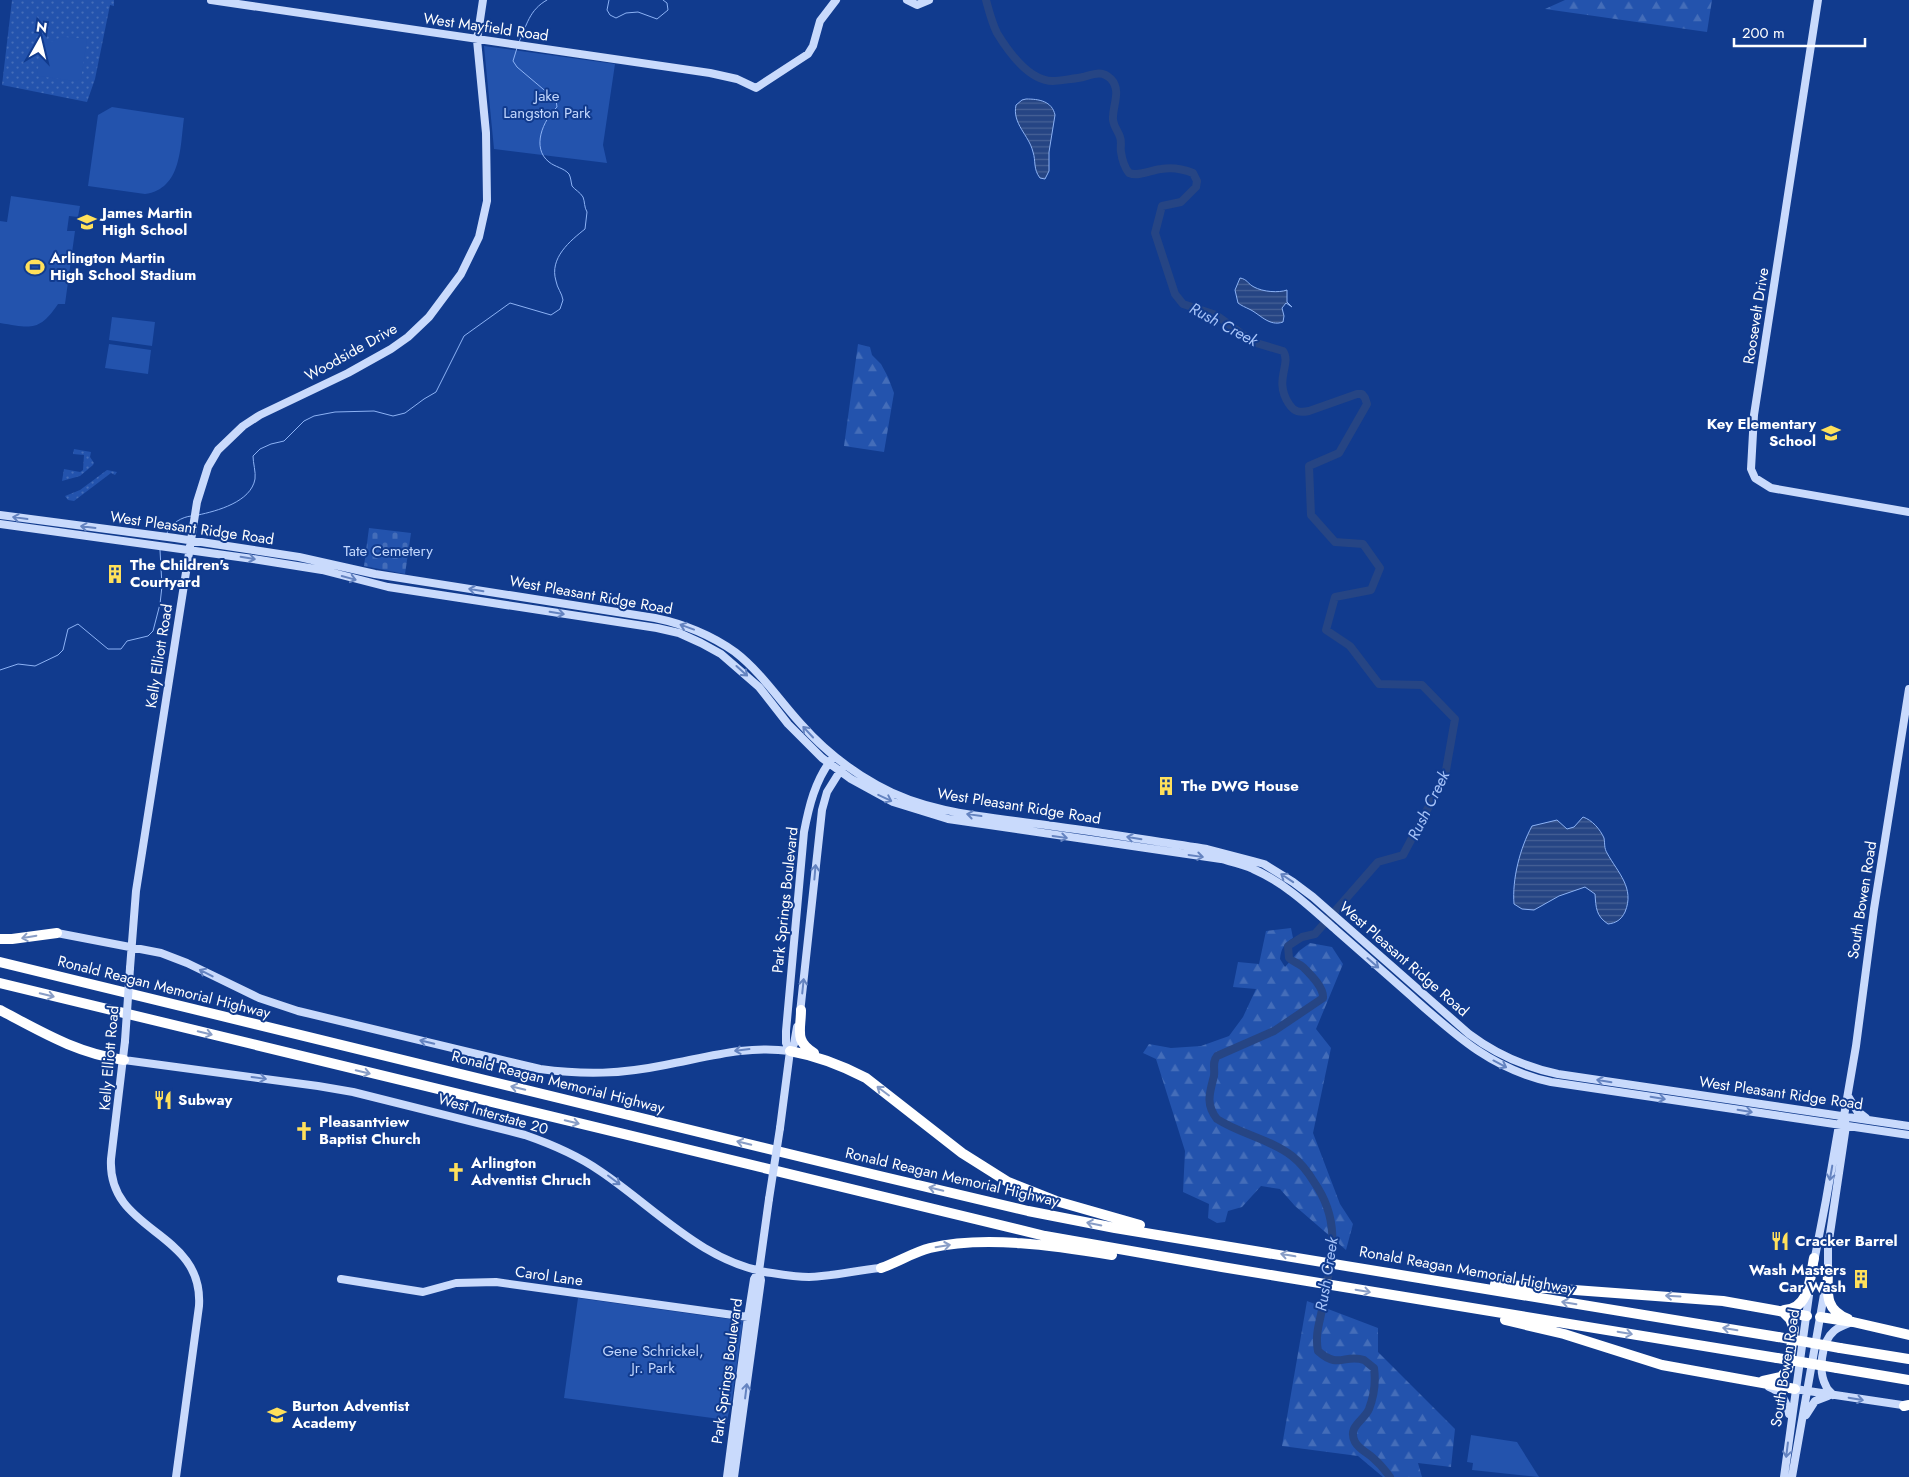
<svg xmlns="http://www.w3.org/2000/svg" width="1909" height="1477" font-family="Jost,sans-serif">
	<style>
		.grass { fill: url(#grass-dots) }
		.forest { fill: url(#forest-firs) }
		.cemetery { fill: url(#cemetery-stones) }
		.park { fill: #2353ad }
		.water { fill: url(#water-rules); stroke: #8cb2f5 }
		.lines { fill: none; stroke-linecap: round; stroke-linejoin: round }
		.stream { stroke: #8cb2f5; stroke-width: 1 }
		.river { stroke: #264584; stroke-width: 8 }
		.secondary { stroke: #c9dafc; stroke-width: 8 }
		.highway { stroke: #fff; stroke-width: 10 }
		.secondary-bridge { stroke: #c9dafc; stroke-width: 8 }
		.highway-bridge { stroke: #fff; stroke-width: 10 }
		.oneway { stroke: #6483c0 }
		.oneway2 { stroke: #889dc6 }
		.labels { text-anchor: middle; stroke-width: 4; stroke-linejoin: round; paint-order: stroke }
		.street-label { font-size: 15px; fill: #fff; stroke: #113b8e }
		.park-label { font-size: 15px; fill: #c1d6fd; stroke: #113b8e }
		.poi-label { font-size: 15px; font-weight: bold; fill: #fff; stroke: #113b8e; text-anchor: start }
		.water-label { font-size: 16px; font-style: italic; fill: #a6c3f9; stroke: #113b8e }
	</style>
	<defs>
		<pattern id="grass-dots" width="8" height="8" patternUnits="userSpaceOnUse" patternTransform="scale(1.25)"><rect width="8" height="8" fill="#2353ad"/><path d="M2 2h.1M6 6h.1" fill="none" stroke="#446db9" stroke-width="1.8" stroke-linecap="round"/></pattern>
		<pattern id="forest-firs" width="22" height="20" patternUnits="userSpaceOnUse" patternTransform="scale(1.25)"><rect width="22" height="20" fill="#2353ad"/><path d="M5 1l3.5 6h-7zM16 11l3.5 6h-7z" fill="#446db9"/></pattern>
		<pattern id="cemetery-stones" width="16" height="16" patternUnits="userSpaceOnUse" patternTransform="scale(1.25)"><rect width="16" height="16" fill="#2353ad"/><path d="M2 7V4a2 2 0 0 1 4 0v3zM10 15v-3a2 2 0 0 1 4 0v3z" fill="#446db9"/></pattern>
		<pattern id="water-rules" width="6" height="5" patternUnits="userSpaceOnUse" patternTransform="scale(1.25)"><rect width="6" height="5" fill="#264584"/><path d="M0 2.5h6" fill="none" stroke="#476196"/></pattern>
	</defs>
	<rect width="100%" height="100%" fill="#113b8e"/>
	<path class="grass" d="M12,0H114V6L110,5L95,79L87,102L2,85Z
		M74,449L91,452L90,457L94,463L93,465L80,476L62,481L64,469L80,472L83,470L84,455L73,454Z
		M107,470L117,472L115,475L111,473L74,501L68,500L65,496L80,490Z"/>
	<path class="forest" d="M1565,0H1712L1707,32L1545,9Z
		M858,344L870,347L872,355L881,364L888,377L894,393L884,452L844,446Z
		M1291,928L1293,938C1284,943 1281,949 1280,959L1285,967L1299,951L1310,943L1332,947L1343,964L1316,1029L1331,1048L1313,1133L1340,1204L1353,1224L1346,1250L1295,1206L1280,1189L1261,1186L1242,1207L1228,1211L1225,1222L1217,1223L1208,1218L1209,1204L1183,1192L1185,1151L1156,1059L1143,1053L1149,1044L1171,1048L1201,1046L1229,1036L1243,1017L1256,989L1233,987L1238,962L1259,964L1266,931Z
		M1307,1301L1378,1328V1352L1455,1429L1451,1467L1418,1463L1422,1477H1383L1358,1456L1282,1446Z"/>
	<path class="cemetery" d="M369,528L411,533L405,574L364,566Z"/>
	<path class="park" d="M65,37L87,39L81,79L76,81L37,76C40,57 43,40 65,37Z
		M484,46L615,64L603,145L607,163L494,149Z
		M112,107L184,118C180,147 182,189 145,194L88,186L98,115Z
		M11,196L80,206L78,217L69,216L67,231H75L65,304H58C39,332 31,328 0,323V221L7,222Z
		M112,317L155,322L152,346L109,340Z
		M109,344L151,350L148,374L105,368Z
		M578,1298L743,1321L732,1399L727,1420L564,1398Z
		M1471,1435L1517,1442L1539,1477L1472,1470L1473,1463L1467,1462Z"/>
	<path class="water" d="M1026,99C1039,99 1052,101 1055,115L1049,152V171L1045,179L1040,178C1033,169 1036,161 1033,152C1029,135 1012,124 1016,105L1022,100Z
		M1240,278C1247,279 1248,284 1254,287C1263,292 1279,293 1287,290V302L1292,307L1286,303L1282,308L1284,316L1283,322C1269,327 1260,314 1249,309C1245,307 1242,306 1238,303L1235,290Z
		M1583,817C1592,820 1600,829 1604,838C1605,844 1604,848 1607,853C1618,873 1635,888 1625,912C1621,920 1616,923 1608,924C1596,916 1596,908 1595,894L1585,887L1559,896L1534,910L1522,909L1514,904C1512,879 1520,848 1532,826L1557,820L1567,829L1574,827Z"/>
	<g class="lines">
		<path class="stream" d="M609,0L607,10L610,15L616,18L626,13L638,12L657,19L668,10L667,3L663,0
			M519,42C527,25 529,10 547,0
			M198,515C217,511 251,502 255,479C256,472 253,463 253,456L260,449L271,444L284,441L304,421L314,416L335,412L374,411L393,416L405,413L424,399L436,392L464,336L510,303L551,315L560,309L563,300C562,293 557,288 556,281C549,258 570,241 585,229L587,212C584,207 585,202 583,197C580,192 575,190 572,186C571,182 571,178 569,174C564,168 555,167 549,162C531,148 543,120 557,107L556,100L517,67L513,61L517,48
			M167,533C171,523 182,517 191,516
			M0,670L18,664L35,666L58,655L63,650L68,629L78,624L108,649H121L127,641L148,636L153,631L160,604L162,586L160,550"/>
		<path class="river" d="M986,0C989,11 992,23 997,33C1008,51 1029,81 1053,81C1057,81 1079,78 1083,77C1094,74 1102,70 1111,79C1122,91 1112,106 1113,120C1114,127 1118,131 1120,137C1122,142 1120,147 1121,152C1122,159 1125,168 1129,173C1139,177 1151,170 1161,169C1172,167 1183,169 1193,173L1197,181L1196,187L1181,202L1162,206L1155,233L1175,294L1183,304L1216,315L1253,342L1283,351C1292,364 1273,380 1289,404C1294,412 1300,413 1309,411L1357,394H1362L1365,398L1367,404L1339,453L1309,466L1311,515L1335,542L1363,544L1380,568L1371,590L1335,597L1326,630L1350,646L1379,684L1422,685L1455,719L1445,776L1403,855L1378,862L1315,934L1302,937L1288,946L1289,958C1293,962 1298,963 1303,967C1310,974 1324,987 1323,998L1274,1031L1217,1056C1212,1062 1215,1068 1214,1076C1210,1092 1205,1104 1217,1119C1240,1134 1270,1139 1292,1156C1301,1163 1308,1172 1314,1182C1344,1225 1330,1261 1322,1310C1319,1324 1315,1336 1318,1351C1339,1370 1345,1353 1364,1360C1367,1362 1371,1366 1374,1368C1376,1382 1374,1396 1369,1409C1364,1421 1347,1426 1355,1442C1359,1449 1366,1452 1372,1457C1379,1463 1385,1470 1390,1477"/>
		<path class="secondary" d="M211,0L710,73L737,79L756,88L808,54L813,46L820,21L836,0
			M907,0L917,5L929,0
			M1818,0L1754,415L1751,469L1755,478L1771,488L1909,512
			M0,515L175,538L299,557L375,574L655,618C684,624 711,635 735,652C761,672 779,700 801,724C823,749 848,769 877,785C928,814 989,817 1046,825C1099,832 1153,841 1207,849L1253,861L1264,864L1293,882L1313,897L1469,1034C1497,1055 1525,1067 1558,1074L1909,1126
			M0,524L253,559L322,570L388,587L657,628L679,633L701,643L721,654L759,687L788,724L822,758L851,779L893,802L948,819L1221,859C1232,862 1243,864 1253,869C1285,883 1310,907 1336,930C1361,952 1385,973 1410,995C1455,1035 1491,1069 1551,1082L1909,1135
			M57,933L161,953L187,963L259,998L298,1011L540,1069C585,1075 621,1074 665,1065C708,1057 747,1045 790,1051
			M130,968L136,891L166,700L197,502L208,467L218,450L243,426L260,415L348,373L391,349L408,337L429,317L461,274L479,237L487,201L486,133L477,40L483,0
			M800,1013L822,810L827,792L842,768
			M125,1041L111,1159C107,1234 204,1229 199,1306L176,1477
			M790,1051L786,1043V1031L804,832C809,806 815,781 831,760
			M124,1060L318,1086L353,1092L525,1135C551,1144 577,1155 600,1171C654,1207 704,1264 772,1273C784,1275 797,1277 809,1277C834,1276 857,1270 881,1268
			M1848,1096L1857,1111L1866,1118
			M780,1128L790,1051L794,1044L797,1027
			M1814,1262L1826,1200L1839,1125L1841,1122
			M1828,1273V1247L1846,1126L1844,1116L1856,1046L1874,909L1909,689
			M341,1279L423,1292L456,1283L496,1282L755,1318
			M1769,1387C1782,1392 1787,1401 1789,1414
			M1795,1389L1909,1406
			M1833,1395C1831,1392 1827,1390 1826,1386C1818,1372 1821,1342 1834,1331C1838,1327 1846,1325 1851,1322
			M1806,1415L1815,1401L1828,1396
			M727,1477L748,1317L754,1279L759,1271
			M734,1477L761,1280L759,1271L769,1199
			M1784,1477L1810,1288
			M1792,1477L1825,1289"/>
		<path class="highway" d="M0,939H12L57,933
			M0,962L880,1176L1028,1211L1115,1228L1778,1337
			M0,983L1045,1236L1222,1267L1777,1358
			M0,1010C42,1032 76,1053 124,1060
			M801,1010C801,1030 794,1041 814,1053
			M790,1051C818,1056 841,1065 866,1078L962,1153L1008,1182L1056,1201L1140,1225
			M881,1268C898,1262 914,1252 930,1248C985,1235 1057,1246 1112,1255
			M1828,1269C1828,1291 1823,1309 1848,1319
			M1495,1284L1723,1301L1807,1316
			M1784,1310C1810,1309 1810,1277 1814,1258
			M1820,1317L1853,1322L1909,1335
			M1505,1320L1564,1334L1662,1365L1795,1389
			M1840,1348L1909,1359
			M1837,1368L1909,1380
			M1763,1381L1781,1377L1788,1369L1794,1329L1790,1319L1783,1312
			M1904,1406L1909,1405"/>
		<path class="secondary-bridge" d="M125,1041L130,968
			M769,1199L780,1128"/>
		<path class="highway-bridge" d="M1778,1337L1840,1348
			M1777,1358L1837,1368"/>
	</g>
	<defs><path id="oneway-shaft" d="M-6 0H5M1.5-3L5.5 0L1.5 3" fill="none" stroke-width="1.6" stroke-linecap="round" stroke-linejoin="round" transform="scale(1.25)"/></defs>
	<g class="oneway">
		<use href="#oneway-shaft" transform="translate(20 518) rotate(-172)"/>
		<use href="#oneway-shaft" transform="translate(88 527) rotate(-173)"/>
		<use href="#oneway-shaft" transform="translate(248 558) rotate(9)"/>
		<use href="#oneway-shaft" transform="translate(349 578) rotate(15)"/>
		<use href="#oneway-shaft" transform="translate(476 590) rotate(-171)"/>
		<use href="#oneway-shaft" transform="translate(557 613) rotate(9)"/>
		<use href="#oneway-shaft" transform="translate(687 627) rotate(-160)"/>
		<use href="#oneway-shaft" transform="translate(742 671) rotate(42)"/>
		<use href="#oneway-shaft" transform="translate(808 732) rotate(-133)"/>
		<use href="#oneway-shaft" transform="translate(885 798) rotate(25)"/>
		<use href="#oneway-shaft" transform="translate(974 815) rotate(-172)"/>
		<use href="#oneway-shaft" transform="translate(1060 837) rotate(8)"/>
		<use href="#oneway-shaft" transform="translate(1134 838) rotate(-171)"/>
		<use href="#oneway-shaft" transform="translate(1196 856) rotate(8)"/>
		<use href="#oneway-shaft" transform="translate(815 872) rotate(-85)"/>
		<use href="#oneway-shaft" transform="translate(1287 878) rotate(-146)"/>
		<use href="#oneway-shaft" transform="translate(1373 963) rotate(41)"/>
		<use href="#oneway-shaft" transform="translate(206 973) rotate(-153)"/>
		<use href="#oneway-shaft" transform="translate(803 986) rotate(-84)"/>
		<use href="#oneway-shaft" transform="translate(427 1042) rotate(-166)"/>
		<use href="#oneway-shaft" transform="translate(742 1050) rotate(173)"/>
		<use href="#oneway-shaft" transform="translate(1500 1064) rotate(28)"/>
		<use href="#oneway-shaft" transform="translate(259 1078) rotate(8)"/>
		<use href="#oneway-shaft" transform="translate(1604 1081) rotate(-171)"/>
		<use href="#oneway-shaft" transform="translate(1658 1098) rotate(9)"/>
		<use href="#oneway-shaft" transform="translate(1745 1111) rotate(9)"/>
		<use href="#oneway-shaft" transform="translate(1831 1173) rotate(100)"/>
		<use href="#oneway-shaft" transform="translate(614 1180) rotate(37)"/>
		<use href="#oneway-shaft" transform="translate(746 1391) rotate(-83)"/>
		<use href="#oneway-shaft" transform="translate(1856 1399) rotate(10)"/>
		<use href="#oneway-shaft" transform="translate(1787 1450) rotate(97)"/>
	</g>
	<g class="oneway2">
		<use href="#oneway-shaft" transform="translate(29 937) rotate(170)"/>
		<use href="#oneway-shaft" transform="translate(47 995) rotate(14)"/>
		<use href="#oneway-shaft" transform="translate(205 1033) rotate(14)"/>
		<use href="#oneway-shaft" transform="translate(363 1072) rotate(14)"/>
		<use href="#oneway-shaft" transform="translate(518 1088) rotate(-166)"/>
		<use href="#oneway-shaft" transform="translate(883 1091) rotate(-143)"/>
		<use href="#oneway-shaft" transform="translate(572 1122) rotate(14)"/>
		<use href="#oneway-shaft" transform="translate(744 1143) rotate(-166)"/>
		<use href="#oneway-shaft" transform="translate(936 1189) rotate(-167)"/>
		<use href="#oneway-shaft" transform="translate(1094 1224) rotate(-169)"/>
		<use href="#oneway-shaft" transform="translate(943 1246) rotate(-9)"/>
		<use href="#oneway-shaft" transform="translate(1288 1255) rotate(-170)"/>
		<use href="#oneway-shaft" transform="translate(1363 1291) rotate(10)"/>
		<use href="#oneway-shaft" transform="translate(1673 1296) rotate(-177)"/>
		<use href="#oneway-shaft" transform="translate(1569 1303) rotate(-171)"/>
		<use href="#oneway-shaft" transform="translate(1730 1329) rotate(-171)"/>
		<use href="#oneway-shaft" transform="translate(1625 1333) rotate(10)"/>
	</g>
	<defs>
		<g id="school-bare" transform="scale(1.5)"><path d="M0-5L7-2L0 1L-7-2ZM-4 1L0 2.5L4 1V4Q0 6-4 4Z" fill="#ffe05b" stroke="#113b8e" stroke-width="2.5" paint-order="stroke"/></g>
		<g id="stadium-bare" transform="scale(1.5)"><path d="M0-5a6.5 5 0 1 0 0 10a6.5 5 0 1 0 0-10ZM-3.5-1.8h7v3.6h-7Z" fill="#ffe05b" stroke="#113b8e" stroke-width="2.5" paint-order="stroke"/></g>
		<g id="building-bare" transform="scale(1.5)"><path d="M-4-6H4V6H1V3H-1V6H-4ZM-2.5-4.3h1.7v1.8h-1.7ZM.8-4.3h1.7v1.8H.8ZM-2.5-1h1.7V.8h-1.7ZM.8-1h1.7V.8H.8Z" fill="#ffe05b" stroke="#113b8e" stroke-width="2.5" paint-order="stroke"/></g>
		<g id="restaurant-bare" transform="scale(1.5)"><path d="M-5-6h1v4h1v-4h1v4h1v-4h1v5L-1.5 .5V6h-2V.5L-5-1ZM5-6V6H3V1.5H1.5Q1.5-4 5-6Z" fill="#ffe05b" stroke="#113b8e" stroke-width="2.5" paint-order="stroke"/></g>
		<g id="church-bare" transform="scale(1.5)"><path d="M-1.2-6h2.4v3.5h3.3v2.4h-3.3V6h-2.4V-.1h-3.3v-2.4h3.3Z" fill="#ffe05b" stroke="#113b8e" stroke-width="2.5" paint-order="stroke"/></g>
	</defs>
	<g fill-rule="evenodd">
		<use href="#school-bare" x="87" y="222"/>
		<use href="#stadium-bare" x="35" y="267"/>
		<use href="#school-bare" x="1831" y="433"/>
		<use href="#building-bare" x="115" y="574"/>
		<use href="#building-bare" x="1166" y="786"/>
		<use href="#restaurant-bare" x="163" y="1100"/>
		<use href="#church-bare" x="304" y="1131"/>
		<use href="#church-bare" x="456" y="1172"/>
		<use href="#restaurant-bare" x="1780" y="1241"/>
		<use href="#building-bare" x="1861" y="1279"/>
		<use href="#school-bare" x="277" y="1415"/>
	</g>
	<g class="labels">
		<g class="street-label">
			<text transform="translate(486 27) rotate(8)" y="5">West Mayfield Road</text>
			<text transform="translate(1756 316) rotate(-81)" y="5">Roosevelt Drive</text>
			<text transform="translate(351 352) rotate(-29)" y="5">Woodside Drive</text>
			<text transform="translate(192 528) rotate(8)" y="5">West Pleasant Ridge Road</text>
			<text transform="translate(591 595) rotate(10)" y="5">West Pleasant Ridge Road</text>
			<text transform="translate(159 656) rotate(-81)" y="5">Kelly Elliott Road</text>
			<text transform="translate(1019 806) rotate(9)" y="5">West Pleasant Ridge Road</text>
			<text transform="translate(785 900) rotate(-84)" y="5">Park Springs Boulevard</text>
			<text transform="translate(1862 900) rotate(-81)" y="5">South Bowen Road</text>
			<text transform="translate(1404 959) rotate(41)" y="5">West Pleasant Ridge Road</text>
			<text transform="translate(164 987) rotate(14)" y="5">Ronald Reagan Memorial Highway</text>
			<text transform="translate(109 1058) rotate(-85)" y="5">Kelly Elliott Road</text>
			<text transform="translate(558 1082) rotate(14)" y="5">Ronald Reagan Memorial Highway</text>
			<text transform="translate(1781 1093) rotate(8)" y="5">West Pleasant Ridge Road</text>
			<text transform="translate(493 1114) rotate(16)" y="5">West Interstate 20</text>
			<text transform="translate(952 1177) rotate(13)" y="5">Ronald Reagan Memorial Highway</text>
			<text transform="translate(1467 1270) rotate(10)" y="5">Ronald Reagan Memorial Highway</text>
			<text transform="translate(549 1276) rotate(8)" y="5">Carol Lane</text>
			<text transform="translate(1785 1368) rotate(-81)" y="5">South Bowen Road</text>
			<text transform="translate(727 1371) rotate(-82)" y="5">Park Springs Boulevard</text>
		</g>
		<g class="park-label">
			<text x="547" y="101">Jake<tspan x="547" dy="17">Langston Park</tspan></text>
			<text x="388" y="556">Tate Cemetery</text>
			<text x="653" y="1356">Gene Schrickel,<tspan x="653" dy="17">Jr. Park</tspan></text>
		</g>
		<g class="poi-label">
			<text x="102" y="218">James Martin<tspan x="102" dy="17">High School</tspan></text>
			<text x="50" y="263">Arlington Martin<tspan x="50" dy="17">High School Stadium</tspan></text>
			<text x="1816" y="429" text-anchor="end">Key Elementary<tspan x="1816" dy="17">School</tspan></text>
			<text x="130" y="570">The Children's<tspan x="130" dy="17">Courtyard</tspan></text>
			<text x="1181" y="791">The DWG House</text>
			<text x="178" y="1105">Subway</text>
			<text x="319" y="1127">Pleasantview<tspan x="319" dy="17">Baptist Church</tspan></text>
			<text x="471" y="1168">Arlington<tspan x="471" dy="17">Adventist Chruch</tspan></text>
			<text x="1795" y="1246">Cracker Barrel</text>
			<text x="1846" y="1275" text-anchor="end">Wash Masters<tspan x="1846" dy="17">Car Wash</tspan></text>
			<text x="292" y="1411">Burton Adventist<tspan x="292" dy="17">Academy</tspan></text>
		</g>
		<g class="water-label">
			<text transform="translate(1224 324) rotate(28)" y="6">Rush Creek</text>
			<text transform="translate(1428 805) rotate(-64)" y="6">Rush Creek</text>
			<text transform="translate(1326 1274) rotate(-81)" y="6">Rush Creek</text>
		</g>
	</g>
	<g transform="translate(40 40) rotate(8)" stroke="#113b8e" stroke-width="4" paint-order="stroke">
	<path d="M0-4L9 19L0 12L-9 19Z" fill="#ffffff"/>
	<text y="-8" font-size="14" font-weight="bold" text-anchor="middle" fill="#ffffff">N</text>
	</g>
	<path d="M1734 38v8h131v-8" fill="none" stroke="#ffffff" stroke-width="2.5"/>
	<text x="1742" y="38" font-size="15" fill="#ffffff" stroke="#113b8e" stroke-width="4" paint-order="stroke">200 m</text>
</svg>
